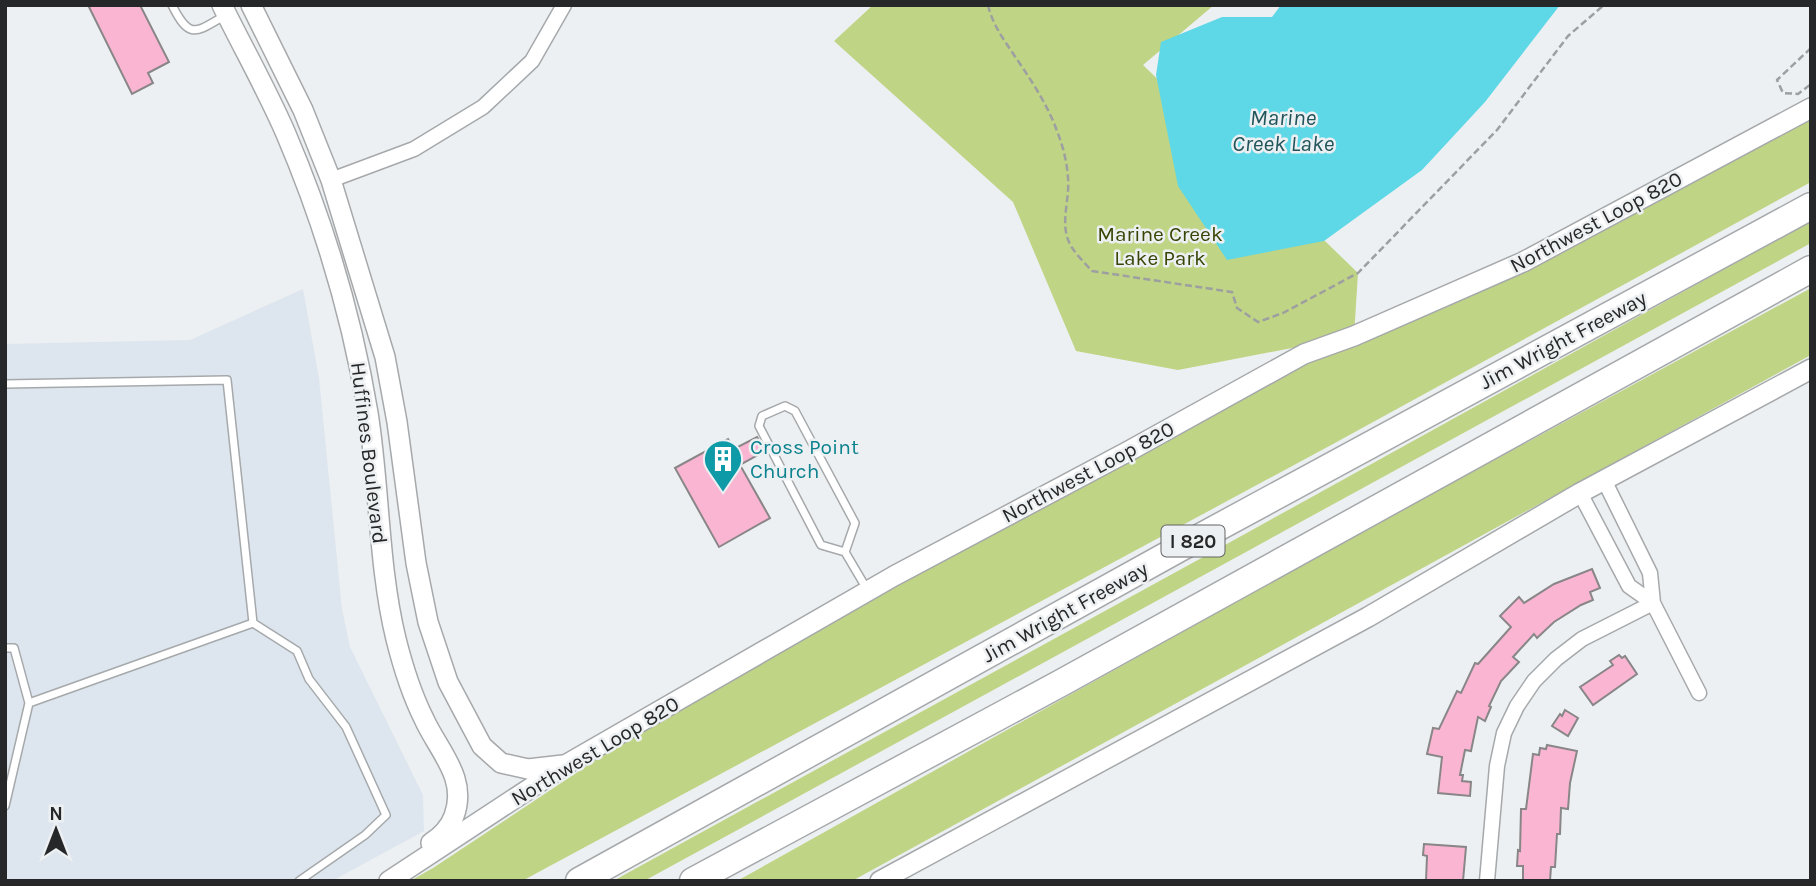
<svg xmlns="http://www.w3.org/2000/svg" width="1816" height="886" font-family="Karla,sans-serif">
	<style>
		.built { fill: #dde6ee }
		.green { fill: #bfd484 }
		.water { fill: #5ed8e6 }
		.building { fill: #fab5d2; stroke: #898687; stroke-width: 2 }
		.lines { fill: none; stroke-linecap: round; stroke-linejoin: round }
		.lane-casing { stroke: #a6a9ab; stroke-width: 10 }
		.street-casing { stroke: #a6a9ab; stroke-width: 17 }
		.secondary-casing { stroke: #a6a9ab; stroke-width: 22 }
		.highway-casing { stroke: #a6a9ab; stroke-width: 29 }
		.path { stroke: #9d9fa1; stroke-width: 2.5; stroke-dasharray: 7 3.5; stroke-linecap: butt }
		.lane { stroke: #fff; stroke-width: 7 }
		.street { stroke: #fff; stroke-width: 14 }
		.secondary { stroke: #fff; stroke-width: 19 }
		.highway { stroke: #fff; stroke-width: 26 }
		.labels { text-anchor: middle; stroke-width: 5; stroke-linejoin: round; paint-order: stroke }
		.shield { fill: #edf0f2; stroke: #626365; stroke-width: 2 }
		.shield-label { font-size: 19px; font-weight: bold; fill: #262728 }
		.street-label { font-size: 21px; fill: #262728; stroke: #edf0f2 }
		.park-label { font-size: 21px; fill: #394505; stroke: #edf0f2 }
		.culture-label { font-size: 21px; fill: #0d838f; stroke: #edf0f2; text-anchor: start }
		.water-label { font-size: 23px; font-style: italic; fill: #21555b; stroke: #edf0f2 }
	</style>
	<rect width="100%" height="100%" fill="#edf0f2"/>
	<path class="built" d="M303,289L319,378L342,609L350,647L423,795L424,831L332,881H5V344L190,340Z"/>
	<path class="green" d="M873,5H1214L1143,65L1358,273L1354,336L1178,370L1076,351L1013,202L834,41Z
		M1811,119V182L1333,444L522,881H410L433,868L650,724L885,592L1301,367L1360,341Z
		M1811,221V243L644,881H613L1196,561Z
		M1811,288V355L852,881H737L1325,552Z"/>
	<path class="water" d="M1281,5H1560L1485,102L1422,170L1324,241L1227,260L1178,186L1156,75L1161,42L1222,17H1272Z"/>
	<path class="building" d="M88,5H140L169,62L148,73L153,83L132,94Z
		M757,437L765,451L740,465L770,518L719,547L675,468L728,439L734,449Z
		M1592,569L1600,588L1590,592L1593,600L1581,605L1554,622L1537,638L1534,634L1513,657L1519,662L1501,681L1489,706L1491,707L1485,721L1478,717L1471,751L1465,750L1460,775H1463L1462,781L1471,782L1470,796L1438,793L1442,757L1427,754L1433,728L1439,729L1457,691L1461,693L1475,663L1478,664L1511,627L1500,616L1519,597L1524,603L1554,584Z
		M1619,655L1622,658L1625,656L1637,674L1593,705L1580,687L1613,665L1610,661Z
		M1565,710L1578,718L1568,736L1552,726L1560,714L1562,716Z
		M1547,745L1577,751L1570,783L1568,809L1561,808L1560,834H1557L1555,867H1551L1550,881H1523V866H1517L1518,850L1520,851L1521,809H1526L1533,754L1539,755L1540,748L1546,749Z
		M1424,844L1466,847L1463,881H1426L1427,856L1423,855Z"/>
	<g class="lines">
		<g class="lane-casing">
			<path id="lane" d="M172,5C190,41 196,32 226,15
				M5,384L227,380L253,623L29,703L5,806
				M845,552L855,523L795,411L785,406L762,416L759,426L821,545L845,552L868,591
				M253,623L297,651L309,679L346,727L386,815L365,835L299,881
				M5,648H14L29,703"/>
		</g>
		<g class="street-casing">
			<path id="street" d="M331,180L414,149L483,107L532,61L564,5
				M1604,480L1650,573L1653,603L1699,693
				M1580,493L1629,586L1653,603
				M1487,881L1497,766L1504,733L1517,706L1534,681L1556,659L1582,639L1653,603"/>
		</g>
		<g class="secondary-casing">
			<path id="secondary" d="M222,5C243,48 267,90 286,134C324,223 352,317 368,413C380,488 378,565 396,639C403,667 411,693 424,719C439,752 468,778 454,816C450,827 440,837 431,843
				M251,5L303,110L331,180L385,357L397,422L416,563L428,622L448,682L482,746L501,763L528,769L563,765
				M389,881L567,764L894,576L1127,452L1304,354L1354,336L1523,262L1811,108
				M880,881L1368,617L1580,493L1811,369"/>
		</g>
		<g class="highway-casing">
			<path id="highway" d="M579,881L1180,548L1811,206
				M693,881L1061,683L1811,269"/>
		</g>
		<path class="path" d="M988,5C992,23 1002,37 1012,52C1029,77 1047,103 1057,131C1063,146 1067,162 1068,178C1070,198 1060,223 1069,242C1074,253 1084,262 1092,271L1232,292L1237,308L1258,322L1283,313L1358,273L1497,130L1568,36L1604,5
			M1811,48L1777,80L1783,93L1798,94L1811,84"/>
		<use href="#lane" class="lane"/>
		<use href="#street" class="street"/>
		<use href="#secondary" class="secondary"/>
		<use href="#highway" class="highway"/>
	</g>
	<defs>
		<g id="building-pin" transform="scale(2.0125)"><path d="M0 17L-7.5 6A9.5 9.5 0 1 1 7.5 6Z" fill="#0f9aa8" stroke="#edf0f2"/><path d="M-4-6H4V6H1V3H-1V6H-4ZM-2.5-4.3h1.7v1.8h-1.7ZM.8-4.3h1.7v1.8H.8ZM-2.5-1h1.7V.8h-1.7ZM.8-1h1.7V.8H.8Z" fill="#fff"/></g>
	</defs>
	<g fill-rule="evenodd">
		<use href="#building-pin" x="723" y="459"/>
	</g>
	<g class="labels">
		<rect class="shield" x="1161.5" y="525.5" width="63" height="31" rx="5"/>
		<g class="shield-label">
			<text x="1193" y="548">I 820</text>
		</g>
		<g class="street-label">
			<text transform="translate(1596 222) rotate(-28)" y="7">Northwest Loop 820</text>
			<text transform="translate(1563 340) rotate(-28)" y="7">Jim Wright Freeway</text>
			<text transform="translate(369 453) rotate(83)" y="7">Huffines Boulevard</text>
			<text transform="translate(1088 472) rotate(-28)" y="7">Northwest Loop 820</text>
			<text transform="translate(1065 612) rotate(-29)" y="7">Jim Wright Freeway</text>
			<text transform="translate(595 751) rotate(-31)" y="7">Northwest Loop 820</text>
		</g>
		<g class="park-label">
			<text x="1160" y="241">Marine Creek<tspan x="1160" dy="24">Lake Park</tspan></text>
		</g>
		<g class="culture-label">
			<text x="750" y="454">Cross Point<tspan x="750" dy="24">Church</tspan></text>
		</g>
		<g class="water-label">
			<text x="1283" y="125">Marine<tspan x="1283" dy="26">Creek Lake</tspan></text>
		</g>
	</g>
	<rect width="1816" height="886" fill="none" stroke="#262728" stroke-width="14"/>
	<g transform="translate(56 830)" stroke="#edf0f2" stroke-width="5" paint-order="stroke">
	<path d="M0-5L12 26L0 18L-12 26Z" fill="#262728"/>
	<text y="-10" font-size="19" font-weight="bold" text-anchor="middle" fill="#262728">N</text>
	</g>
</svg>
